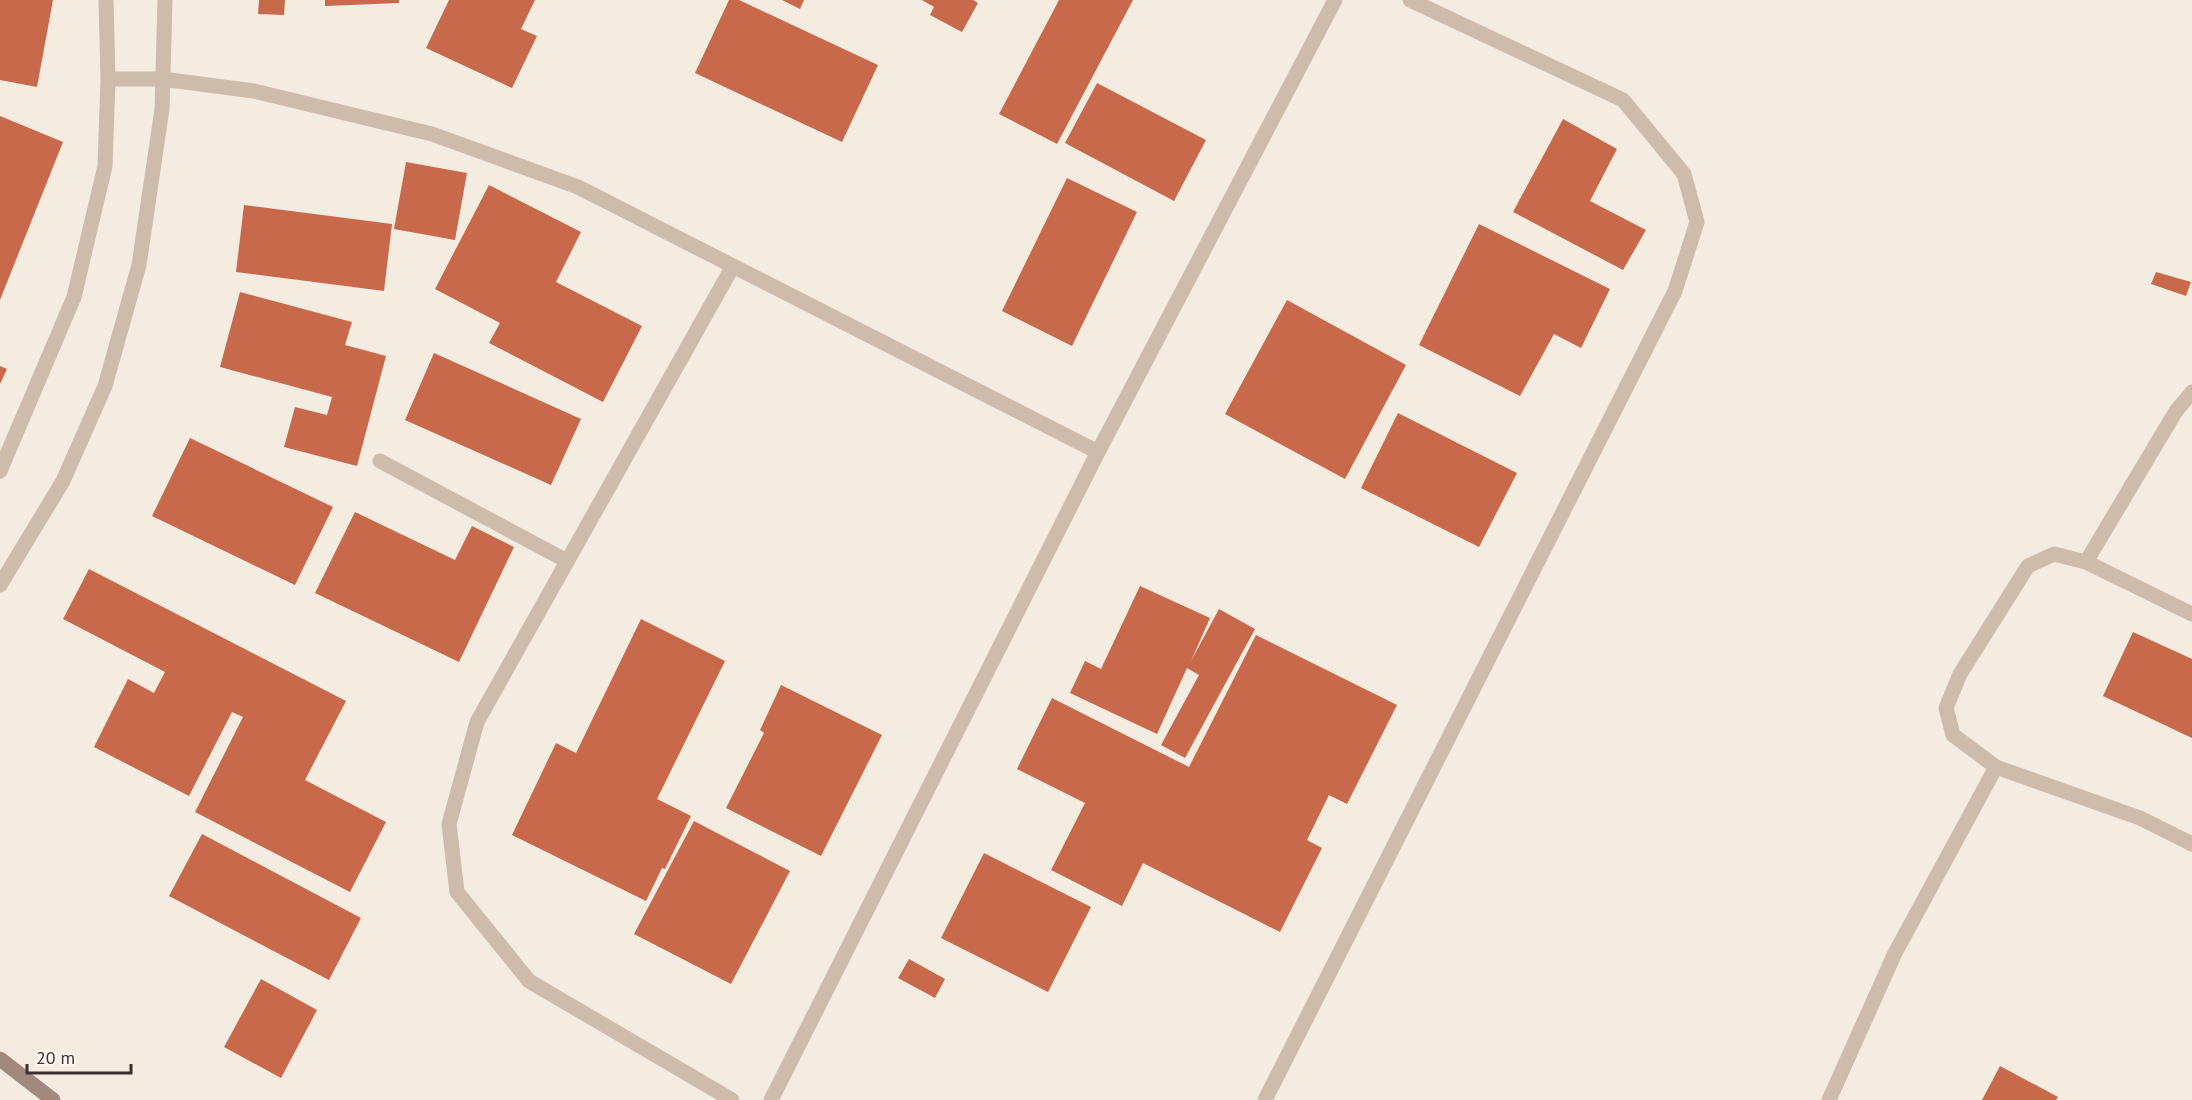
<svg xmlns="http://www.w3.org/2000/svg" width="2192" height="1100" font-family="'PT Sans',sans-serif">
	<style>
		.building { fill: #c8694b }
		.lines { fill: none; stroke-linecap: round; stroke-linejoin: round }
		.lane { stroke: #cdbbac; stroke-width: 15 }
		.street { stroke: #cdbbac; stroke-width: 15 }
		.secondary { stroke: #a18a7d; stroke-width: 15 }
	</style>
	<rect width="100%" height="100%" fill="#f4ebe1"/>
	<path class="building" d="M0,0H53L37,87L0,80Z
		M259,0H285L284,15L258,14Z
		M325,0H399V3L325,6Z
		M449,0H535L521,29L537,36L512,88L426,48Z
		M729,0H739L878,65L842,142L695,73Z
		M782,0H804L800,9Z
		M922,0H973L978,3L962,32L930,15L934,7Z
		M1059,0H1133L1057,144L999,114Z
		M1097,83L1206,140L1174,201L1065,143Z
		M0,116L63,142L0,300Z
		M1563,119L1617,149L1590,201L1646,230L1623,270L1513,212Z
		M406,162L467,173L455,240L394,229Z
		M1067,178L1137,212L1072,346L1002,311Z
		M489,185L581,232L556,282L642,326L603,402L489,343L500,323L435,289Z
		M244,205L392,224L384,291L236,272Z
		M1479,224L1610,289L1581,348L1554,334L1520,396L1419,345Z
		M2156,272L2191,282L2186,296L2151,284Z
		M240,292L352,322L345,345L386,356L357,466L284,447L295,407L327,415L332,397L220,367Z
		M1287,300L1406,365L1345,479L1225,414Z
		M434,353L581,419L551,485L405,420Z
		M0,366L7,369L0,384Z
		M1398,413L1517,473L1479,547L1361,488Z
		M190,438L333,507L295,585L152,516Z
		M355,512L455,560L472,526L514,547L459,662L315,593Z
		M89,569L346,701L305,780L386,822L350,892L195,812L243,717L232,712L189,796L94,747L128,679L154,693L165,672L63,619Z
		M1140,586L1210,618L1191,661L1219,609L1255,629L1185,758L1161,745L1199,675L1187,668L1157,734L1070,693L1085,661L1101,669Z
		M641,619L725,661L657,799L691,816L665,869L662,868L646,901L512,835L556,743L576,753Z
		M2133,632L2192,659V738L2103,696Z
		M1256,635L1397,705L1347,804L1329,795L1307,840L1322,848L1280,932L1143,863L1122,906L1051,870L1085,803L1017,769L1052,698L1189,767Z
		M781,685L882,735L821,856L726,808L764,733L760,730Z
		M694,821L790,871L731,984L634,934Z
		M202,834L361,918L329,980L169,896Z
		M984,853L1091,907L1048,992L941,938Z
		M909,959L945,979L935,998L898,978Z
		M261,979L317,1010L281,1078L224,1047Z
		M2000,1066L2058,1097L2056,1100H1982Z"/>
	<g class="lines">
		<path class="lane" d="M380,461L567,561
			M2086,562L2176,411L2192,392
			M1996,767L1953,735L1946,708L1960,674L2028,566L2054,554L2086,562L2192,614"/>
		<path class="street" d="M108,79H162L254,91L432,134L578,187L1098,452
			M0,471L74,297L105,166L108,79L106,0
			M0,585L63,481L105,386L139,265L162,109L165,0
			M732,1100L529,981L457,892L449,824L477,722L733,266
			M771,1100L1098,452L1335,0
			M1265,1100L1675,291L1697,222L1684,174L1623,100L1410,0
			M1829,1100L1895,953L1996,767L2140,818L2192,844"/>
		<path class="secondary" d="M0,1059L53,1100"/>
	</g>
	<path d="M27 1064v9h104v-9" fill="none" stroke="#3b302b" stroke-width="3"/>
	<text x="36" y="1064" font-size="18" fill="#3b302b" stroke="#fbf5ee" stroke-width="4.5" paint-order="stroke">20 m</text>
</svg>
